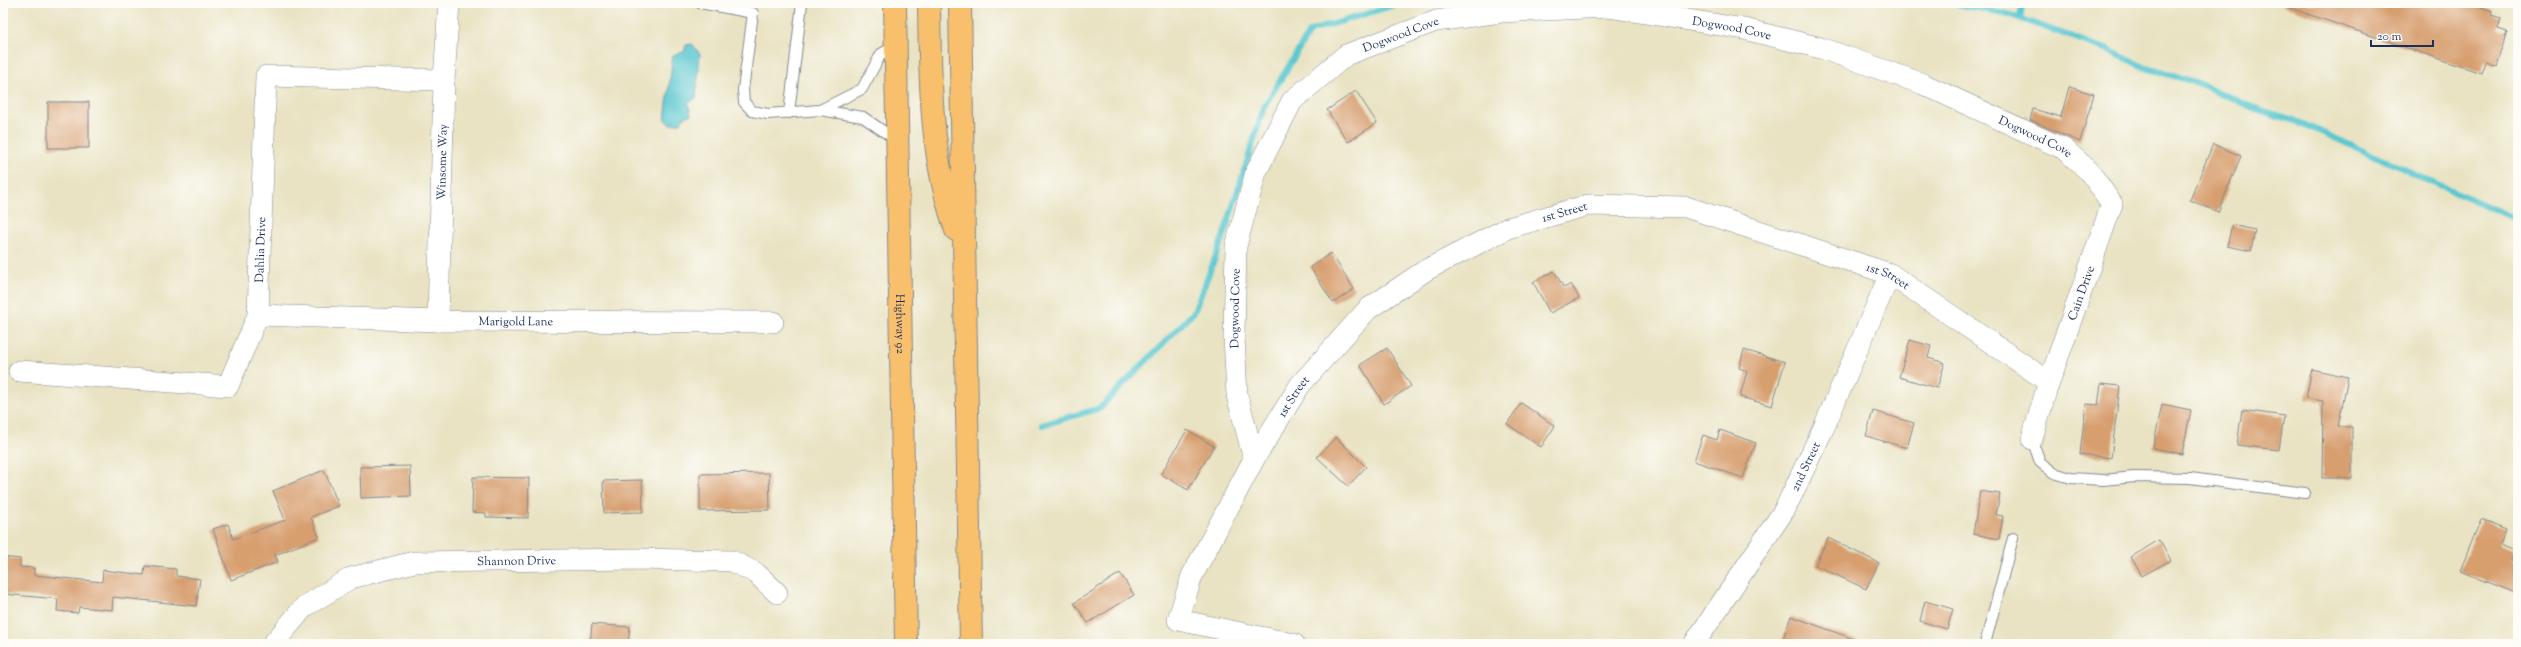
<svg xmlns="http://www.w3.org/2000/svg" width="2521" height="647" font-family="'Sorts Mill Goudy',serif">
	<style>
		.water { fill: #5bc8d0; stroke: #3b7c97 }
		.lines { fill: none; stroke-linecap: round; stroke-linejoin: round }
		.stream { stroke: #5bc8d0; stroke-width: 6 }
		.building { fill: #d79e6e }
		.service-casing { stroke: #828990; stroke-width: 12 }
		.minor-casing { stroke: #828990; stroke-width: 22 }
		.primary-casing { stroke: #828990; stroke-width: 24 }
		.service { stroke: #fff; stroke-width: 10 }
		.minor { stroke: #fff; stroke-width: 21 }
		.primary { stroke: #f8bf6c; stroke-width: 22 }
		.labels { text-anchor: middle; stroke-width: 3.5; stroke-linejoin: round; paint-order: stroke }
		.street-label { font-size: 12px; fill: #1b2f5e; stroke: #fdfcf7 }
	</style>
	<rect width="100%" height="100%" fill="#fdfcf7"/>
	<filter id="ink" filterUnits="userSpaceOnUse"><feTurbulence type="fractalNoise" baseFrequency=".025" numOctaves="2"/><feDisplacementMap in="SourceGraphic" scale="8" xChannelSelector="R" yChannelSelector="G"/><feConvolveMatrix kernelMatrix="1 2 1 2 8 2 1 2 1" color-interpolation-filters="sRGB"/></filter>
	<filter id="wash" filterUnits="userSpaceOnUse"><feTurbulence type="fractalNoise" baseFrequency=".012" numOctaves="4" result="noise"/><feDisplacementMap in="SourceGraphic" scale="16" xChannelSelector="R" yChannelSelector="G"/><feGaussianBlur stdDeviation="0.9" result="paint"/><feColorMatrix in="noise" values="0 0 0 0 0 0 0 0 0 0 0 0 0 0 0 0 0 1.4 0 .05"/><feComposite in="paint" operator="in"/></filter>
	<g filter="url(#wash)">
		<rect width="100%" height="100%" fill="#e9e3c3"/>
		<path class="water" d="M692,44L700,54L696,98L688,103L691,114L683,118L681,123L670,124L665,120L673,55L684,52L686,45Z"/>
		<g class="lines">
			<path class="stream" d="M1950,3L2005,13L2106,49L2146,68L2198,83L2258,110L2301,123L2518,220
				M2020,18L2023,3
				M1042,425L1100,408L1194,312L1224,235L1264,107L1310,31L1402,3"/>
		</g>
		<g id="blocks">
			<path class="building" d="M2285,3H2470L2492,11L2491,15L2501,18L2498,29L2507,32L2496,66L2485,62L2481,73L2284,6Z
				M2069,87L2094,94L2080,142L2030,120L2033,109L2061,117Z
				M1356,91L1377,123L1348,142L1327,110Z
				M48,102H89V148H48Z
				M2213,144L2241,156L2218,212L2190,200Z
				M2232,225L2255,230L2251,251L2227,246Z
				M1331,253L1354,289L1333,303L1310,267Z
				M1554,271L1564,288L1571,284L1579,298L1550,313L1533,282Z
				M1910,340L1931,346L1928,358L1945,363L1937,388L1899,377Z
				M1387,348L1411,386L1384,404L1360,365Z
				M1744,350L1785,362L1772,406L1740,397L1747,371L1739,368Z
				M2312,369L2348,377L2338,427H2352V478H2322L2323,401L2306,398Z
				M2101,384L2120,386L2111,458L2080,454L2086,404L2098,405Z
				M1521,403L1555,426L1541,447L1507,424Z
				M2162,404L2191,410L2182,454L2153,448Z
				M2242,410L2284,416L2279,450L2237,445Z
				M1873,411L1914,423L1907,448L1866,436Z
				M1187,430L1214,446L1188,490L1161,474Z
				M1720,430L1756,443L1743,478L1694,461L1703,435L1717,440Z
				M1336,437L1366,467L1348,486L1317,457Z
				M410,466L411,496L361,498L360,467Z
				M324,470L339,506L311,517L319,537L275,555L278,562L231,580L213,529L228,524L233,539L285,520L273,491Z
				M769,473L770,510L700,511V474Z
				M473,477L529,478L528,518L486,517V513L472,512Z
				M642,480L643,512L604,513L603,481Z
				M1980,491L2000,494L1996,515L2003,516L1999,539L1973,534Z
				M2481,519L2506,529L2500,545L2515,551L2511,561L2518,564V594L2460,571Z
				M1828,538L1879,563L1866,589L1815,565Z
				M2159,540L2171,560L2142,576L2131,557Z
				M3,557L20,559V567L34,568V575L102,582L103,570L144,575L145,566L176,569V576L200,579L196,606L113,597L112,610L79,607L78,613L57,611L58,599L3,594Z
				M1120,573L1134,595L1088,623L1074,603Z
				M1925,601L1953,609L1947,629L1920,621Z
				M1791,616L1862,642V644H1781Z
				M592,624L630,627L628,644H590Z"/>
		</g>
	</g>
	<g filter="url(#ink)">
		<use href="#blocks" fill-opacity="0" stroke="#828990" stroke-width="1"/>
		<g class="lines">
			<g class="service-casing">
				<path id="service" d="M700,3L753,13L743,90L744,102L752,111L768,114L820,110L863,117L896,140
					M820,110L862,89L881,54L896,45
					M789,113L802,3
					M2032,439L2040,462L2054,473L2071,478L2103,480L2134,477L2190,478L2305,493
					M1985,644L2013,538"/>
			</g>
			<g class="minor-casing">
				<g id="minor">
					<path id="s1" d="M258,315L438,321L773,322"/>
					<path id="s2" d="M438,321L444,80L449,3"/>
					<path id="s3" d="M19,371L228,386L258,315L266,76L444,80"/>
					<path id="s4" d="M1254,459L1237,395L1234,337L1236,246L1256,172L1292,101L1346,55L1436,21L1501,12L1608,7L1744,29L1821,48L1923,84L2064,149L2089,171L2112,204L2046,391L2032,439"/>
					<path id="s5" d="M273,644L304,607L351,578L414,562L639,559L732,561L756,573L777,593"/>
					<path id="s6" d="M1294,644L1178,620L1192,576L1254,459L1300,385L1368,309L1426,270L1508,228L1588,205L1686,207L1890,274L2049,382"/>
					<path id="s7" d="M1694,644L1785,509L1824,427L1890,274"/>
				</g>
			</g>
			<g class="primary-casing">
				<g id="primary">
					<path id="s8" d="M895,3L906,644"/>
					<path d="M929,3C930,79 930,157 956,230"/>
					<path d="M960,3L971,644"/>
				</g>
			</g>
			<use href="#service" class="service"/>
			<use href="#minor" class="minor"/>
			<use href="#primary" class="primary"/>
		</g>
	</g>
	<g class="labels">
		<g class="street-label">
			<text dy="4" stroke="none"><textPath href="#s4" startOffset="837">Dogwood Cove</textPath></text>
			<text dy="4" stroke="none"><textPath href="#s4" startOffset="501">Dogwood Cove</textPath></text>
			<text dy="4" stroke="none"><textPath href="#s4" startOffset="1161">Dogwood Cove</textPath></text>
			<text dy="4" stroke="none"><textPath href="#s2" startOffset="159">Winsome Way</textPath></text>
			<text dy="4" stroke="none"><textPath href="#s6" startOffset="707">1st Street</textPath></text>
			<text dy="4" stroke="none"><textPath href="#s3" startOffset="352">Dahlia Drive</textPath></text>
			<text dy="4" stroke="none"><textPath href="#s6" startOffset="1043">1st Street</textPath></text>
			<text transform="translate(2081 293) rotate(-70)" y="4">Cain Drive</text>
			<text dy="4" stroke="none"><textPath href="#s4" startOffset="153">Dogwood Cove</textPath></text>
			<text dy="4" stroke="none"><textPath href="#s1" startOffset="258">Marigold Lane</textPath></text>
			<text dy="4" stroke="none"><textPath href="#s8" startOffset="321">Highway 92</textPath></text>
			<text dy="4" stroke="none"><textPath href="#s6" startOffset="371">1st Street</textPath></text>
			<text dy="4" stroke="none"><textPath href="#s7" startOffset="210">2nd Street</textPath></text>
			<text dy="4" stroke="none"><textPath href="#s5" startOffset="271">Shannon Drive</textPath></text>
		</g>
	</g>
	<rect width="2521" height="647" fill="none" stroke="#fdfcf7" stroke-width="16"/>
	<path d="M2371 40v6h62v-6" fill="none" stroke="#1b2f5e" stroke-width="2"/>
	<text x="2377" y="40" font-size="12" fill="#1b2f5e" stroke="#fdfcf7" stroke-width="3" paint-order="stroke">20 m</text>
</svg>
